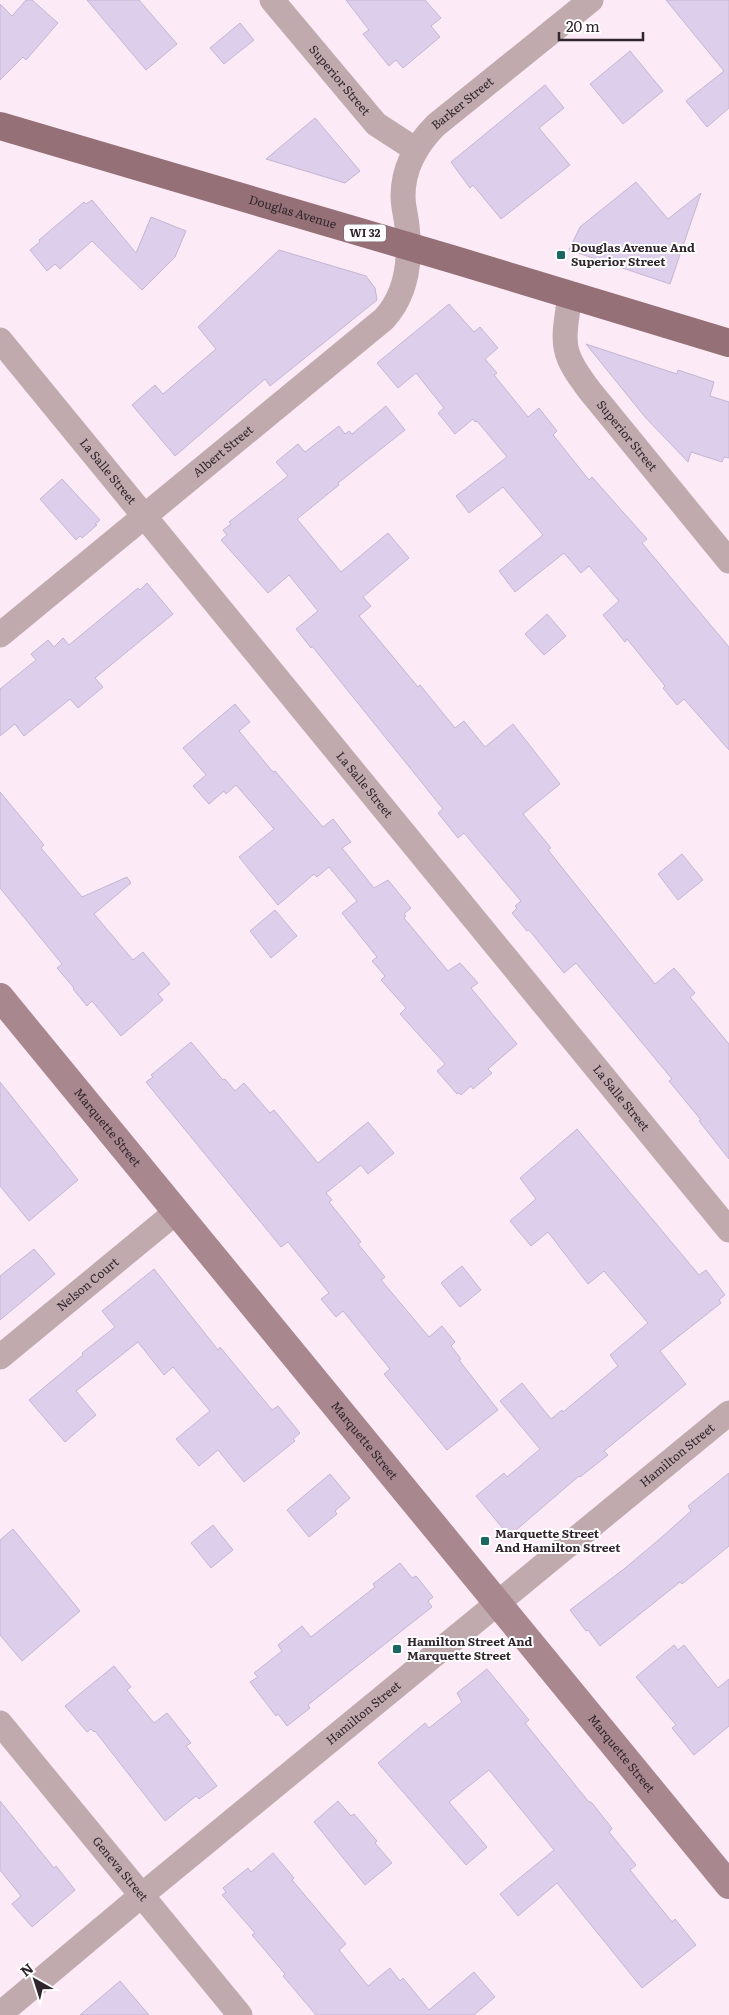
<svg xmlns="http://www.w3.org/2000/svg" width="729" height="2015" font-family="Literata,serif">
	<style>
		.building { fill: #ddceec; stroke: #c4b6d3 }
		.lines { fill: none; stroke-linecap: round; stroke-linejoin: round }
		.street { stroke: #c0aaae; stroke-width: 25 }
		.secondary { stroke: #a8888e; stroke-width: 28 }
		.primary { stroke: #967077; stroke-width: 28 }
		.poi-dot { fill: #1b6762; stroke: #fff; stroke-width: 2 }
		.labels { text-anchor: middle; stroke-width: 4; stroke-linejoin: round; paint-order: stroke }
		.shield { fill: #fff; stroke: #6f676d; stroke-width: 1 }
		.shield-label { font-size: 11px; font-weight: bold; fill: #31262e }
		.street-label { font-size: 12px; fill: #31262e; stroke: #fff }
		.poi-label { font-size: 12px; font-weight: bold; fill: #31262e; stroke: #fff; text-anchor: start }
	</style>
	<rect width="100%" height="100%" fill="#fceaf7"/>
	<path class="building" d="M26,0H32L58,23L26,60L23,57L0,80V4L12,16Z
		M87,0H139L177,44L146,70Z
		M346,0H425L441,18L431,26L440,37L403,68L396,60L389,66L363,34L369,30Z
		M666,0H729V108L707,127L686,101L724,71Z
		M240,23L254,40L224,64L210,48Z
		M630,51L663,91L623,124L590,84Z
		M545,85L564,108L539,128L570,165L501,219L473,185L470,188L451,162Z
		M315,118L360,171L345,183L266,159Z
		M636,182L668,219L701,193L670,284L569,250L580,227Z
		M92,200L136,253L151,217L186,231L175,257L142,290L92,241L60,269L55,264L47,271L30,250L40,242L39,240L84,202L86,204Z
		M279,250L366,276L375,288L377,300L270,386L265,379L175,456L132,405L155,385L163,394L216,349L198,327Z
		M449,304L474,332L480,327L498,348L485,359L497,373L494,375L528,417L539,408L557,431L553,435L589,480L592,477L647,539L642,543L729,647V750L684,699L677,705L663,688L665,686L627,639L625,642L603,615L619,601L589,566L581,573L564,553L515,592L499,571L543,535L503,487L469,513L456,496L507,457L477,421L475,422L473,419L455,434L438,413L444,408L416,373L398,388L377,363Z
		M586,344L677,374L678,370L714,382L710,396L729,402V458L724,457L722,462L691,452L688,462L645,417Z
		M386,406L405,430L338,483L339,485L297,519L341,572L388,533L409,558L363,597L371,606L359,616L418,687L420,685L455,728L464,721L485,747L513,724L560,784L523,814L551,848L548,850L655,984L674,968L695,993L690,997L729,1044V1159L699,1121L701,1120L669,1081L672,1079L576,963L564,973L529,930L527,931L512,913L517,908L515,906L521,901L464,833L458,838L438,813L443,809L312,646L311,648L296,629L318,611L289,575L268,593L221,540L227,535L223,530L231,524L229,522L288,476L276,462L298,444L305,452L339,426L345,434L349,431L352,434Z
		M62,479L100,520L95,524L97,525L82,538L80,536L76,540L40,499Z
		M147,583L173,614L95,678L103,687L78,708L70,699L24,736L15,724L0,736V689L36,660L31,654L48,640L54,647L63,638L69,645L138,588L140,590Z
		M547,614L566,636L544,655L525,634Z
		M235,704L250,722L239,731L273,772L275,771L323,827L333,819L351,842L342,848L374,888L388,880L411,908L404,914L406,916L404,918L448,971L460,963L478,983L471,988L517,1044L488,1069L492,1073L473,1089L471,1086L461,1095L459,1093L457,1094L437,1071L445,1064L400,1014L406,1008L381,980L385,976L372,961L377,957L342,913L357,901L329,867L317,877L314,874L278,905L239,857L274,829L236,785L226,794L224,791L209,804L193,786L206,775L183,748Z
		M0,792L44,845L41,848L82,897L127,877L131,883L94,914L133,960L143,952L170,984L158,994L163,1000L121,1036L92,1001L87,1006L73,989L74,988L57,968L62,964L0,888Z
		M682,854L703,880L678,900L658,874Z
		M275,910L297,936L271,958L250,931Z
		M191,1042L223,1080L225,1079L235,1091L244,1083L270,1113L274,1110L318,1163L368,1122L394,1153L368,1174L361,1165L326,1193L332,1200L329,1202L361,1242L358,1244L385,1277L381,1280L429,1337L442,1326L455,1342L451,1346L461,1359L459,1360L498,1410L447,1450L384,1374L390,1369L343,1311L336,1317L321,1299L329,1293L288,1242L281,1247L146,1082L153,1077L151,1075Z
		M0,1082L78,1180L29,1221L0,1186Z
		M577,1129L699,1275L706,1270L725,1295L719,1300L721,1303L660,1351L686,1384L604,1451L608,1455L580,1477L579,1476L509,1536L476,1496L504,1473L507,1477L540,1449L500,1401L522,1383L551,1419L562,1410L563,1412L618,1366L610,1355L648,1323L604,1271L588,1284L548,1232L531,1246L510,1221L536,1199L520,1178Z
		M34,1249L55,1274L0,1320V1276Z
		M462,1266L481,1290L460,1307L441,1283Z
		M154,1269L218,1350L220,1347L272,1410L278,1406L300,1433L293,1439L295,1441L244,1482L218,1450L199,1466L176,1439L210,1411L173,1367L164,1375L138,1342L76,1391L96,1415L65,1442L29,1400L83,1355L82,1353L115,1327L102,1311Z
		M729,1473V1546L682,1584L680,1582L600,1646L588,1630L586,1631L570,1610L624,1569L662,1537L691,1511L688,1506Z
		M330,1474L350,1498L335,1511L337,1514L309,1537L287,1510Z
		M213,1525L233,1550L211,1568L191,1543Z
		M13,1529L80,1611L22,1661L0,1635V1540Z
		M400,1563L412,1578L416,1576L433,1597L428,1601L432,1607L343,1677L308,1705L310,1708L287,1726L278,1714L276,1716L250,1682L258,1677L254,1673L282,1651L278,1645L302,1626L311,1637L375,1587L373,1584Z
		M674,1645L678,1650L684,1645L718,1688L729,1679V1726L694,1755L672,1728L676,1725L636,1677Z
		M114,1666L131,1687L127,1690L154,1723L167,1713L191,1743L186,1746L217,1786L199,1799L196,1796L165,1821L95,1731L94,1732L91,1729L87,1732L65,1706Z
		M487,1669L529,1720L525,1723L588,1801L592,1803L611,1827L612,1829L609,1832L636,1865L630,1870L672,1922L675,1919L696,1945L642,1988L557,1883L518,1916L500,1894L554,1850L489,1770L449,1802L487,1847L466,1865L378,1763L425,1723L429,1728L462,1702L457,1693Z
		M0,1801L54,1868L56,1866L75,1890L32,1927L12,1904L21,1896L0,1870Z
		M338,1801L351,1816L354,1814L377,1841L375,1843L392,1863L365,1885L314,1822Z
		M273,1853L294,1878L292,1880L346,1944L339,1950L368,1986L390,1968L400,1981L403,1978L429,2010L474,1972L495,1997L474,2015H316L283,1976L285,1974L252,1935L255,1933L222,1895L226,1892L223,1888L248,1868L251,1872Z
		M120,1981L149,2015H80Z"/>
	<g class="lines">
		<g class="street">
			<path id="s1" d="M272,0L376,124L416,150"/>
			<path id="s2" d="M570,295C563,344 559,351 590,391L729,561"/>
			<path id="s3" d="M0,340L729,1230"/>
			<path id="s4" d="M0,635L384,319C407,294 411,260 407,226C406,216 403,206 403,196C403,168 417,144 436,125L591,0"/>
			<path id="s5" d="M0,1357L176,1212"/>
			<path id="s6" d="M0,1723L240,2015"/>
			<path id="s7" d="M0,2014L142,1895L729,1413"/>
		</g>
		<path class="secondary" id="s8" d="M0,997L729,1885"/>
		<path class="primary" id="s9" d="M0,126L455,260L729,343"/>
	</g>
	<g class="poi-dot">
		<rect x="556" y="250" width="10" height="10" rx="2.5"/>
		<rect x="480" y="1536" width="10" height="10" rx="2.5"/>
		<rect x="392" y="1644" width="10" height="10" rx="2.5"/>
	</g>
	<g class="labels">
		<rect class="shield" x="344" y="224.5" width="42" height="17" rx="4"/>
		<g class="shield-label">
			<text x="365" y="237">WI 32</text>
		</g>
		<g class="street-label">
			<text dy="4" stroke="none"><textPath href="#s1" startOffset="105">Superior Street</textPath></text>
			<text dy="4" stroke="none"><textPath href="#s4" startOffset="741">Barker Street</textPath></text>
			<text dy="4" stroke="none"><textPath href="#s9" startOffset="305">Douglas Avenue</textPath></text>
			<text dy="4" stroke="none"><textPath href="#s2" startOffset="161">Superior Street</textPath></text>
			<text dy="4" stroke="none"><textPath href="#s4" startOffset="289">Albert Street</textPath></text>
			<text dy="4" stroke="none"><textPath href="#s3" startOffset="170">La Salle Street</textPath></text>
			<text dy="4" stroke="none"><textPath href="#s3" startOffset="575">La Salle Street</textPath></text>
			<text dy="4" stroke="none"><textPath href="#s3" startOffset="980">La Salle Street</textPath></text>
			<text dy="4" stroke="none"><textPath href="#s8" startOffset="169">Marquette Street</textPath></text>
			<text dy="4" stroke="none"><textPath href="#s5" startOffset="114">Nelson Court</textPath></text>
			<text dy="4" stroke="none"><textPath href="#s8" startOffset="574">Marquette Street</textPath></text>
			<text dy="4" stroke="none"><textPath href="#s7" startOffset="878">Hamilton Street</textPath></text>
			<text dy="4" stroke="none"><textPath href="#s7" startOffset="472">Hamilton Street</textPath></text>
			<text dy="4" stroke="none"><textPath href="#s8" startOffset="979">Marquette Street</textPath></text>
			<text dy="4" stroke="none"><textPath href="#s6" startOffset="189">Geneva Street</textPath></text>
		</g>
		<g class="poi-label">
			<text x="571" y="252">Douglas Avenue And<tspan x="571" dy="14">Superior Street</tspan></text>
			<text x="495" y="1538">Marquette Street<tspan x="495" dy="14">And Hamilton Street</tspan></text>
			<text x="407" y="1646">Hamilton Street And<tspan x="407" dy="14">Marquette Street</tspan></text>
		</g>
	</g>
	<g transform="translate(35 1980) rotate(321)" stroke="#ffffff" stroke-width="4" paint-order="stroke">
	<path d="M0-4L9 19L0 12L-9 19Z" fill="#31262e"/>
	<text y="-8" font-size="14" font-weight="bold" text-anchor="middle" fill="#31262e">N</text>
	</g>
	<path d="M559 32v8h84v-8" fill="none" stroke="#31262e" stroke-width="2.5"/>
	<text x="566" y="32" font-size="15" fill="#31262e" stroke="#ffffff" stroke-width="4" paint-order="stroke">20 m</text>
</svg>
